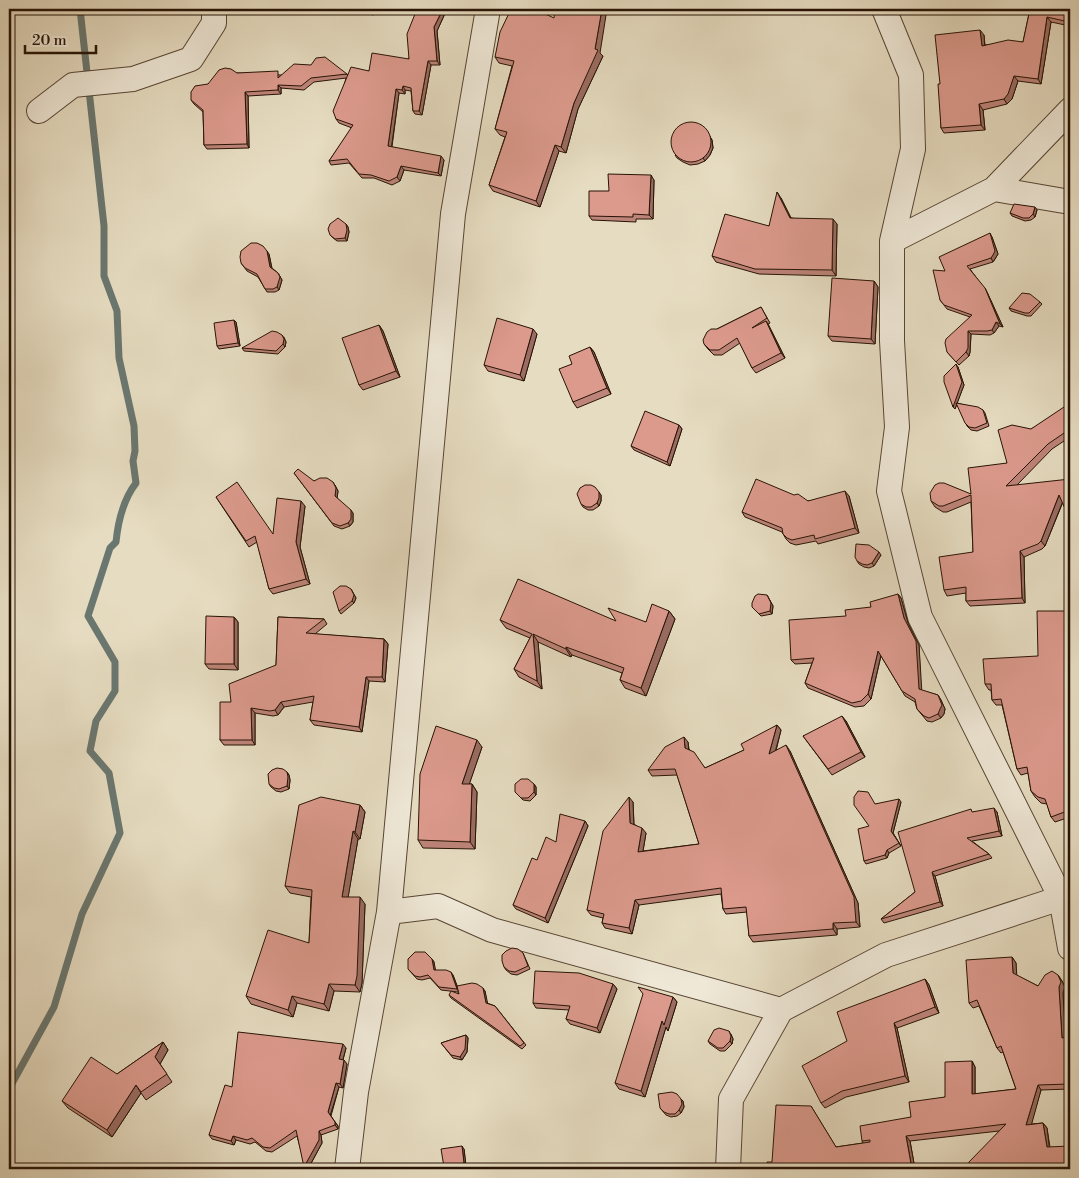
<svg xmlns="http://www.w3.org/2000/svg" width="1079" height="1178" font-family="'Libre Bodoni',serif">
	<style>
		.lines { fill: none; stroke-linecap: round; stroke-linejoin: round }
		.stream { stroke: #6a7770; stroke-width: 7 }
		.street-casing { stroke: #574534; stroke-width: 26 }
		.street { stroke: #efe8d7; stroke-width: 24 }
		.wall { fill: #bd8479; stroke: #271305 }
		.shaded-wall { fill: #9a6c63; stroke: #271305 }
		.building { fill: #dc9a8d; stroke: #271305 }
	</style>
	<rect width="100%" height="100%" fill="#e6dcc1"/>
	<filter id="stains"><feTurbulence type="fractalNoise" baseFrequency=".004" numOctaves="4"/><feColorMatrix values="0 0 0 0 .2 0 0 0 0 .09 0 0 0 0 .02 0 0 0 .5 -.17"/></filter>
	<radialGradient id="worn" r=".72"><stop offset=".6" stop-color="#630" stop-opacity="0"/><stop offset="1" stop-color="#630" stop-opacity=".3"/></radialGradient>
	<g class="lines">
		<path class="stream" d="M9,1089L54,1007L82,914L120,833L109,773L90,751L96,721L115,691V662L88,616L110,548L116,542C118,522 123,500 136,483L133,461L135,451L134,426L119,358L117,311L104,276V226L80,9"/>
		<g class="street-casing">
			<path id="street" d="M884,9L911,75L913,149L892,241V341L897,427L889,491L920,617L1061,898L1070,948
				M39,111L73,85L133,79L191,59L214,23V9
				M994,189L1070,202
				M892,241L994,189L1070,110
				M389,912L438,906L492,930L781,1010L886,955L1061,898L1070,897
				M347,1169L356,1092L389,912L453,214L488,9
				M728,1169L731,1099L781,1010"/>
		</g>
		<use href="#street" class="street"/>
	</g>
	<path class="wall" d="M369,9H389V10L372,15Z
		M417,9H447L437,31L440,65H431L422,115L415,114L413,111L411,91L405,90V94L399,93L392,147L444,160L441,176L404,170L400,181L392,185L374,178H362L349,163L331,165L329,161L352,128L339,123L336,119L346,78L314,82L304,90L281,88V94L248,96L249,148L207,149L204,145L203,112L194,104L191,100L208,84L237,73L281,75L347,74L348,75L369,71L409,59Z
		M1030,9H1070V26L1051,22L1041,84L1018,81L1012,99L1007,104L983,110L985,130L944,133L941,128L940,84L984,35L985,45L1023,42Z
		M600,53L603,56L578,109L566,153L559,151L540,207L493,191L489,185L505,137L500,135L495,129L512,66L499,63L495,57Z
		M708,133L712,140L713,148L710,155L705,161L698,164L690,165L683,162L677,158L675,155Z
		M654,180L653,219H636V222L592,220L589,216L609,191Z
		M781,198L791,218L837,224L836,276L759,274L716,262L712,256L769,226Z
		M1037,210L1035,217L1031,220L1025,221L1012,216L1010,213Z
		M346,224L348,227L349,232L347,241H337L332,237L330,235Z
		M992,237L998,254L995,259L993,262L970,269L987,292L1003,327L999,326L994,333L990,335L971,334L970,352L969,356L959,365L947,352L970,317L947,309L940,300L945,271Z
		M269,254L272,268L278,273L282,280L279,290L275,292H267L258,277L247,271L241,263Z
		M874,281L878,287L875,344L832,341L828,336Z
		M1040,302L1042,304L1031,316H1027L1011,311L1009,308Z
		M761,307L770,323L768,324L785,358L756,373L752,368L740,343L722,355H714L708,349L704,344L717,329Z
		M234,320L236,322L240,346L219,349L217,346Z
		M379,325L383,331L400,377L363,390L359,385Z
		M537,334L524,381L488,371L484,365Z
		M284,337L286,342L285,347L278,354L244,351L242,348Z
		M590,347L594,352L611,394L577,408L573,402L572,364Z
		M958,367L964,385L957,403L983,410L985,413L989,426L977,431L971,430L967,426L957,404L955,409L953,407Z
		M1070,410V437L1052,449L1017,485L1063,502L1045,546L1042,549L1024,557L1025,603L970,606L966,601V593L947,596L944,590L973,552L971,502L947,512H943L935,507L931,501L971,494L1007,463L1031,429Z
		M679,425L682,429L670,466L634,450L631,446Z
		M294,473L314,481L335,485L338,491L337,498L353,513V522L350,526L342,529L334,526Z
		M601,495V501L599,506L593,510H588L583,507L581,504Z
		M849,496L859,533L818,544L816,541L796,545L790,543L786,539L782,532L745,517L742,512L808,501Z
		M216,497L273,534L305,506L300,547L310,584L273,594L269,589L257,542L249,547Z
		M881,555L874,566L869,568L864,567L859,564L857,561Z
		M351,589L356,598L354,603L341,614L339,611Z
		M898,594L901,598L908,623L919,645L921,690L938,695L941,700L945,709L944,714L941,718L932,722L927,721L917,709L915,702L905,696L881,656L871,699L864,706L855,707L808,688L805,683L812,663L795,664L791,660L846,616L871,607Z
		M767,595L773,606L772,614L761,616L752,607Z
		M669,611L675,619L646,696L625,688L620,680L622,673L572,655L571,657L538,642L542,689L519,677L514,669L530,638L506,628L500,620L646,622Z
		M1070,612V817L1055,822L1051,817L1047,804L1041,803L1035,797L1031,791L1028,773L1021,775L1017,769L1002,705H996L992,700L991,690H989L985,684L1038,656Z
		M234,617L238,622V670L209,669L205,664Z
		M278,617L324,619L327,624L315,634L384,639L388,644L385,682L369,681L362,732L314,725L310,720L313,702L284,707L278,715L273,716L255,713V745H224L220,740L231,702L276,665Z
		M846,721L865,757L832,775L803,736Z
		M777,725L781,730L776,751H790L858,903L860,927L837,929V935L753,942L749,936L747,912L726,914L723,909L721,894L639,905L632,934L605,928L602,923L603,918L591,915L587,910L633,802L634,824L646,833L643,851L699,844L677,775L652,776L648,770L688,742L689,749L705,768L744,750Z
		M482,747L469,784H472L477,792L475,849L423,848L418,840Z
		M287,772L289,775L290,780L289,789L281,792L276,791L271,787L269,784Z
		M534,784L536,787V795L530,801L523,800L515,792Z
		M901,802L893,833L901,846L889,853L887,858L866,864L864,861L876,804Z
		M360,805L365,812L360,839H358L348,897L365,904L362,983L360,992L334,991L329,1011L297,1003L293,1017L251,1004L246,996L309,943L311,897L290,893L285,886Z
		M973,812H997L1002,836L972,841L989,854L992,858L935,876L943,906L884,923L881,919L915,892Z
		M585,821L588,826L548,923L516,909L513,905L537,860L556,842Z
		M523,953L530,969L517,975L511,974L506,970L504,967Z
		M1012,957L1016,963V975L1038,986L1058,975L1062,981L1065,987L1063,993L1066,1038L1067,1037L1070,1042V1089L1041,1090L1031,1124L1043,1123L1047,1128L1050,1147L1070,1169L999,1131L910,1141L915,1169H767L811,1106L836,1147L863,1143L862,1141L911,1117L945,1097L972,1061L975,1067V1094L1016,1089L1003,1052L1001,1053L997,1048L979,1006L973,1008L969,1003Z
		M432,959L434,962L435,970L453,975L458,988L485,991L487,1003L495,1006L526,1045L522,1049L451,998L449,995L459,994L458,992L441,990L430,978L422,980L417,979L408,969Z
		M925,979L929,985L939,1013L897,1028L909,1082L846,1097L825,1108L821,1103L847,1041Z
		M613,984L617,989L600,1033L570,1024L566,1019L569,1010L536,1008L533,1003Z
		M673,997L677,1002L668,1031L666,1027L645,1097L619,1089L615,1083Z
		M731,1034L733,1039L732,1044L725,1051H720L710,1044L708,1041Z
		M466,1035L468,1038L467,1052L462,1060L453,1058L441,1043Z
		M163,1042L168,1050L160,1064L172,1082L146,1100L141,1093L112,1137L68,1108L62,1101L117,1074Z
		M346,1048L343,1060L347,1064L343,1088L339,1087L331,1116L338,1126V1129L321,1135L322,1143L308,1169H306L297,1136L272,1152L266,1151L255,1142L250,1144L236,1140L234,1145L212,1139L209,1135L232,1087Z
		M683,1101L684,1107L681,1113L677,1116L671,1117L666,1115L660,1108Z
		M464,1149L466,1166L446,1169L444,1167Z"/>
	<path class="shaded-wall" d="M443,9H447L437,31L440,65L437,61L434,27Z
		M602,9H607L600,53L603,56L578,109L566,153L561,147L574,103L595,49Z
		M1047,17L1051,22L1041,84L1038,79Z
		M980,30L984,35L985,51L982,46Z
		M428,61L431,65L422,115L419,111Z
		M1014,76L1018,81L1012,99L1007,104L1004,99Z
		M278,85L281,88V94L278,90Z
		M403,86L405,90V94L402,90Z
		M396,89L399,93L391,150L388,146Z
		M245,92L248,96L249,148L247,144Z
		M979,104L983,110L985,130L981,125Z
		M706,130L712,140L713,148L710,155L705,161L703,158Z
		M555,145L559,151L540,207L536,201Z
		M441,156L444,160L441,176L438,173Z
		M401,166L404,170L400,181L397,177Z
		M651,175L654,180L653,219L649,215Z
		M777,192L781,198L794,224L790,218Z
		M1035,207L1037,210L1035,217L1033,214Z
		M833,219L837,224L836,276L832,270Z
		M346,224L348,227L349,232L347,241L345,238Z
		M990,233L992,237L998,254L993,262L991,258Z
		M267,251L269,254L272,270L270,267Z
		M278,273L282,280L279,290L277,287Z
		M874,281L878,287L875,344L871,339Z
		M985,288L987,292L1003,327L1000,324Z
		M234,320L236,322L240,346L238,343Z
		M766,321L769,326L785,358L781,353Z
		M996,322L999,326L994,333L992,330Z
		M379,325L383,331L400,377L396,371Z
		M533,329L537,334L524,381L520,375Z
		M968,331L971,334L970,352L969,356L966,352Z
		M282,335L286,342L285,347L283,344Z
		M590,347L594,352L611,394L607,388Z
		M956,364L958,367L964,385L955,409L953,407Z
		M679,425L682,429L670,466L667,462Z
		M333,482L338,491L337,499L335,496Z
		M845,491L849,496L859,533L855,528Z
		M599,492L601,495V501L599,506L597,503Z
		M1059,495L1063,501L1045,546L1041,541Z
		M301,501L305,506L300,547L310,584L306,579L296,542Z
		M351,510L353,513V522L350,526L348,523Z
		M1020,551L1024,557L1025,603L1022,598Z
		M879,552L881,555L874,566L872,563Z
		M351,589L356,598L354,603L352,601Z
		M898,594L901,598L908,623L919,645L922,694L919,689L904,618Z
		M767,595L773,606L772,614L770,611Z
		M669,611L675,619L646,696L641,688Z
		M234,617L238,622V670L234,664Z
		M533,634L538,642L542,689L537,681Z
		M384,639L388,644L385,682L382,677Z
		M566,647L572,655L571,657L566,649Z
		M878,651L881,655L871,699L868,694Z
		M366,677L369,681L362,732L359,727Z
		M938,695L941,700L945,709L944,714L941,718L938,714Z
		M281,702L284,707L278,715L275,710Z
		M251,708L255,713V745L252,740Z
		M842,716L846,721L865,757L861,752Z
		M777,725L781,730L773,760L769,754Z
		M684,737L688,742L689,753L685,748Z
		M477,740L482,747L467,791L462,784Z
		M786,745L790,751L858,903L860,927L856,922Z
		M287,772L289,775L290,780L289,789L287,786Z
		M472,784L477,792L475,849L470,842Z
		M534,784L536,787V795L534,792Z
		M629,797L633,802L634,828L630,823Z
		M899,799L901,802L893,833L901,846L891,831Z
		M360,805L365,812L360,839L355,832Z
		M994,808L997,812L1002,836L999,831Z
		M585,821L588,826L548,923L545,918Z
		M642,828L646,833L642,857L638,852Z
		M353,831L358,839L347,904L342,897Z
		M887,850L889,853L887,858L885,855Z
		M932,872L935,876L943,906L940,902Z
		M360,897L365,904L362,983L360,992L355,985Z
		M635,900L639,905L632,934L629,928Z
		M833,923L837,929V935L833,929Z
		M1012,957L1016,963L1017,978L1013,973Z
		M432,959L434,962L436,973L434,970Z
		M451,972L453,975L459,992L457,989Z
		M1058,975L1062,981L1065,987L1063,993L1066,1043L1062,1038Z
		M925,979L929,985L939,1013L935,1007Z
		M329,984L334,991L329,1011L324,1004Z
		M613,984L617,989L600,1033L597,1028Z
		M483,988L485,991L488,1005L486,1003Z
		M292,996L297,1003L293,1017L288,1010Z
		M673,997L677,1002L668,1031L666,1027L645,1097L641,1091L662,1021Z
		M894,1023L897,1028L909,1082L905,1076Z
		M729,1031L733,1039L732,1044L730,1041Z
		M466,1035L468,1038L467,1052L462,1060L460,1057Z
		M1067,1037L1070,1042V1084Z
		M163,1042L168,1050L160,1064L155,1057Z
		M343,1044L346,1048L342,1063L339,1059Z
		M344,1060L347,1064L343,1088L340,1084Z
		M972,1061L975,1067V1100L972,1094Z
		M336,1083L339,1087L330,1116L328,1112Z
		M136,1085L141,1093L112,1137L107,1130Z
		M1038,1085L1041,1090L1030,1130L1026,1125Z
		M681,1099L683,1101L684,1107L681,1113L679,1110Z
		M335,1122L338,1126V1129L335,1125Z
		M1043,1123L1047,1128L1050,1153L1047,1147Z
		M319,1131L321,1135L322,1143L308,1169H306L304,1167Z
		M233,1136L236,1140L234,1145L231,1141Z
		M906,1136L910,1141L915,1169H912Z
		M462,1146L464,1149L466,1166L464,1163Z"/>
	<path class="building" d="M369,9H376L369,11Z
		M417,9H443L434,27L437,61H428L419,111H413L411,88L403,86L402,90L396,89L388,146L441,156L438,173L401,166L397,177L389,181L371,175L359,174L347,159L329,161L353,125L336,119L333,111L351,67L369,71L372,53L409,59L407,34Z
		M511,9H535L554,18L555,9H602L595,49L598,50L574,103L561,147L555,145L536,201L489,185L507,132L495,129L514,61L495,57L500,32Z
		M1030,9H1070L1069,22L1047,17L1038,79L1014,76L1008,94L1004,99L979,104L981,125L941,128L938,84H940L935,35L980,30L982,46L1008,40L1023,42Z
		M325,57L347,74L311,78L301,86L278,85V90L245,92L247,144L204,145L203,110L191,100V92L195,86L208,84L219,70L225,68L231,69L237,73L278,71V78L294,64L311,65L316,58Z
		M671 142a20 20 0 1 1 40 0a20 20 0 1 1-40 0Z
		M608,174L651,175L649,215L633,214V217L589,216V191H609Z
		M777,192L790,218L833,219L832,270L755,269L712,256L725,214L769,226Z
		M1014,204L1035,207L1033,214L1029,218H1023L1010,213Z
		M338,218L346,224L347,230L345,238L335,239L330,235L328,229L330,224Z
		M990,233L995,251L993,255L991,258L967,266L985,288L1000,324L996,322L992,330L987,331H968V348L966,352L956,362L947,352L945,343L946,339L972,315L944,305L940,300L933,270L945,271L939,257Z
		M251,243H257L263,246L267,251L270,267L278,273L280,277L277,287L273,289H265L257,274L245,268L241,263L240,257L241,251Z
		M832,278L874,281L871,339L828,336Z
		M1022,293L1030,294L1040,302L1029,313H1025L1009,308Z
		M761,307L767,318L752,328L766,321L781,353L752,368L737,338L719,350H710L704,344L703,340L707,332L711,329H717Z
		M497,318L533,329L520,375L484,365Z
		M234,320L238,343L217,346L214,323Z
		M379,325L396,371L359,385L342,338Z
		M272,331L277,332L282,335L284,339L283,344L276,351L242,348Z
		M590,347L607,388L573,402L559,369L572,364L569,356Z
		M956,364L962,382L953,407L944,382V376Z
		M956,403L978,407L983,410L987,423L975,428L969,427L965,423Z
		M1067,405L1070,415V429L1048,444L1006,486L1070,479V520L1059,495L1041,541L1038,544L1020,551L1022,598L966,601V587L944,590L939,557L973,552L971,495L943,506H939L931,501L930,493L935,485L939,483H944L971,494L968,468L1007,463L998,430L1012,425L1031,429Z
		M645,411L679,425L667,462L631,446Z
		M298,469L314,481L320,478H327L333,482L336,488L335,496L351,510V519L348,523L340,526L332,523L294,473Z
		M756,479L794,495L798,494L808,501L845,491L855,528L815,539L814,535L792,540L787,538L783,534L782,528L742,512Z
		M237,482L273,534L277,498L301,501L296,542L306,579L269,589L255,536L246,541L216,497Z
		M585,485H591L595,487L599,492V498L597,503L591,507H586L581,504L577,494L580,488Z
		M856,544L869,545L879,552L872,563L867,565L862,564L857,561L855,557Z
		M518,579L616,621L608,608L646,622L652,604L669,611L641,688L620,680L624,668L566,647V649L533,634L537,681L514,669L532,634L500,620Z
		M340,586H346L351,589L354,595L352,601L339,611L333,592Z
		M758,594L767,595L771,603L770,611L759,614L752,607V603L755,596Z
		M898,594L904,618L916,641L919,689L938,695L942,705L940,709L938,714L929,718L924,716L917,709L915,699L902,691L878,651L868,694L861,701L852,703L805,683L814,658L791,660L789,620L846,616L845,610L871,607L870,602Z
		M1037,611H1069L1070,648V810L1051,817L1045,799L1038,797L1031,791L1027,767L1017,769L1001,699L992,700L991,684H985L983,659L1038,656Z
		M206,616L234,617V664H205Z
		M278,617L324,619L306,633L384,639L382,677H366L359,727L310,720L314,696L281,702L275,710L270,711L251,708L252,740H220V702H231L229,684L276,665Z
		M842,716L861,752L828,769L803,736Z
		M777,725L769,754L786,745L854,897L856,922L833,923V929L749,936L746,907L723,909L721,888L635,900L629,928L602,923L604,914L587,910L603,831L629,797L630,823L642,828L638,852L699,844L675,769L648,770L665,747L684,737L685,748L694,752L705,768L744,750L741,744Z
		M436,726L477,740L462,784H472L470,842L418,840L420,774Z
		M277,768L283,769L287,772L288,777L287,786L279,789L274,788L269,784L268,774L272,770Z
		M521,779H528L534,784V792L528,798H521L515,792V784Z
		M858,791L868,792L875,804L899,799L891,831L899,843L887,850L885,855L864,861L858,829L869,826L854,805V797Z
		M321,797L360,805L355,832L353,831L342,897H360L357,976L355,985L329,984L324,1004L292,996L288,1010L246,996L268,930L309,943L312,890L285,886L299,805Z
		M994,808L999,831L967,838L989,854L932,872L940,902L881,919L915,892L898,832L971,809L972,812Z
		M560,814L585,821L545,918L513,905L532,858L537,860L546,837L556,842Z
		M512,948L518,949L523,953L528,966L515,972L509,971L504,967L502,961V955L506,951Z
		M415,952H425L432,959L434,970H446L451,972L457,989L439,987L428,975L420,977L415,976L408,969V959Z
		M1012,957L1013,973L1038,986L1045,975L1052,971L1058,975L1061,982L1059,987L1062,1038L1067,1037L1070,1084L1038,1085L1026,1125L1043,1123L1047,1147L1070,1146V1169H1009V1168L1008,1169H968L969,1162L1006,1124L906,1136L912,1169H819L811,1166L809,1169H767V1162H772L776,1105L811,1106L836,1147L870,1142V1140L862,1141L860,1126L911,1117L909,1102L945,1097V1062L972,1061V1094L1016,1089L1001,1046L997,1048L977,1000L969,1003L966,960Z
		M535,971L579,973L613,984L597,1028L566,1019L570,1006L533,1003Z
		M925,979L935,1007L894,1023L905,1076L842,1091L821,1103L802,1066L847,1041L837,1012Z
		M472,983L477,984L483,988L486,1003L495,1006L524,1043L520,1046L449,995L451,991L459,994L457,986Z
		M638,987L673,997L664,1025L662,1021L641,1091L615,1083L643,994Z
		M719,1028L729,1031L731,1036L730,1041L723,1048H718L708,1041L714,1030Z
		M238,1032L343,1044L339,1059L344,1060L340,1084L336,1083L328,1112L335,1122V1125L319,1131V1140L304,1167L296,1130L270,1148L263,1147L252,1138L247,1140L233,1136L231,1141L209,1135L225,1085L232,1087Z
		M466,1035L465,1049L460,1057L451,1055L441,1043Z
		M163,1042L155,1057L167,1074L141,1092L136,1085L107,1130L62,1101L91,1057L117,1074Z
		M672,1092L677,1094L681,1099L682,1104L679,1110L675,1114H669L664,1112L660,1108L658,1094Z
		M462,1146L464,1163L444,1167L441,1149Z"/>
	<rect width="1079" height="1178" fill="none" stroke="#e6dcc1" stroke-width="30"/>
	<rect x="10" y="10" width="1059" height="1158" fill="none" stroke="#271305" stroke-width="2.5"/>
	<rect x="15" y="15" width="1049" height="1148" fill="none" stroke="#271305"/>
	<path d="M25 45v8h71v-8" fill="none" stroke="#271305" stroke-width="2.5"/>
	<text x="32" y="45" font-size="15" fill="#271305" stroke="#efe8d7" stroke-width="4" paint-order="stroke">20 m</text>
	<rect width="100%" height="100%" filter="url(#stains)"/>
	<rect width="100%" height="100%" fill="url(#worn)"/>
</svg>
